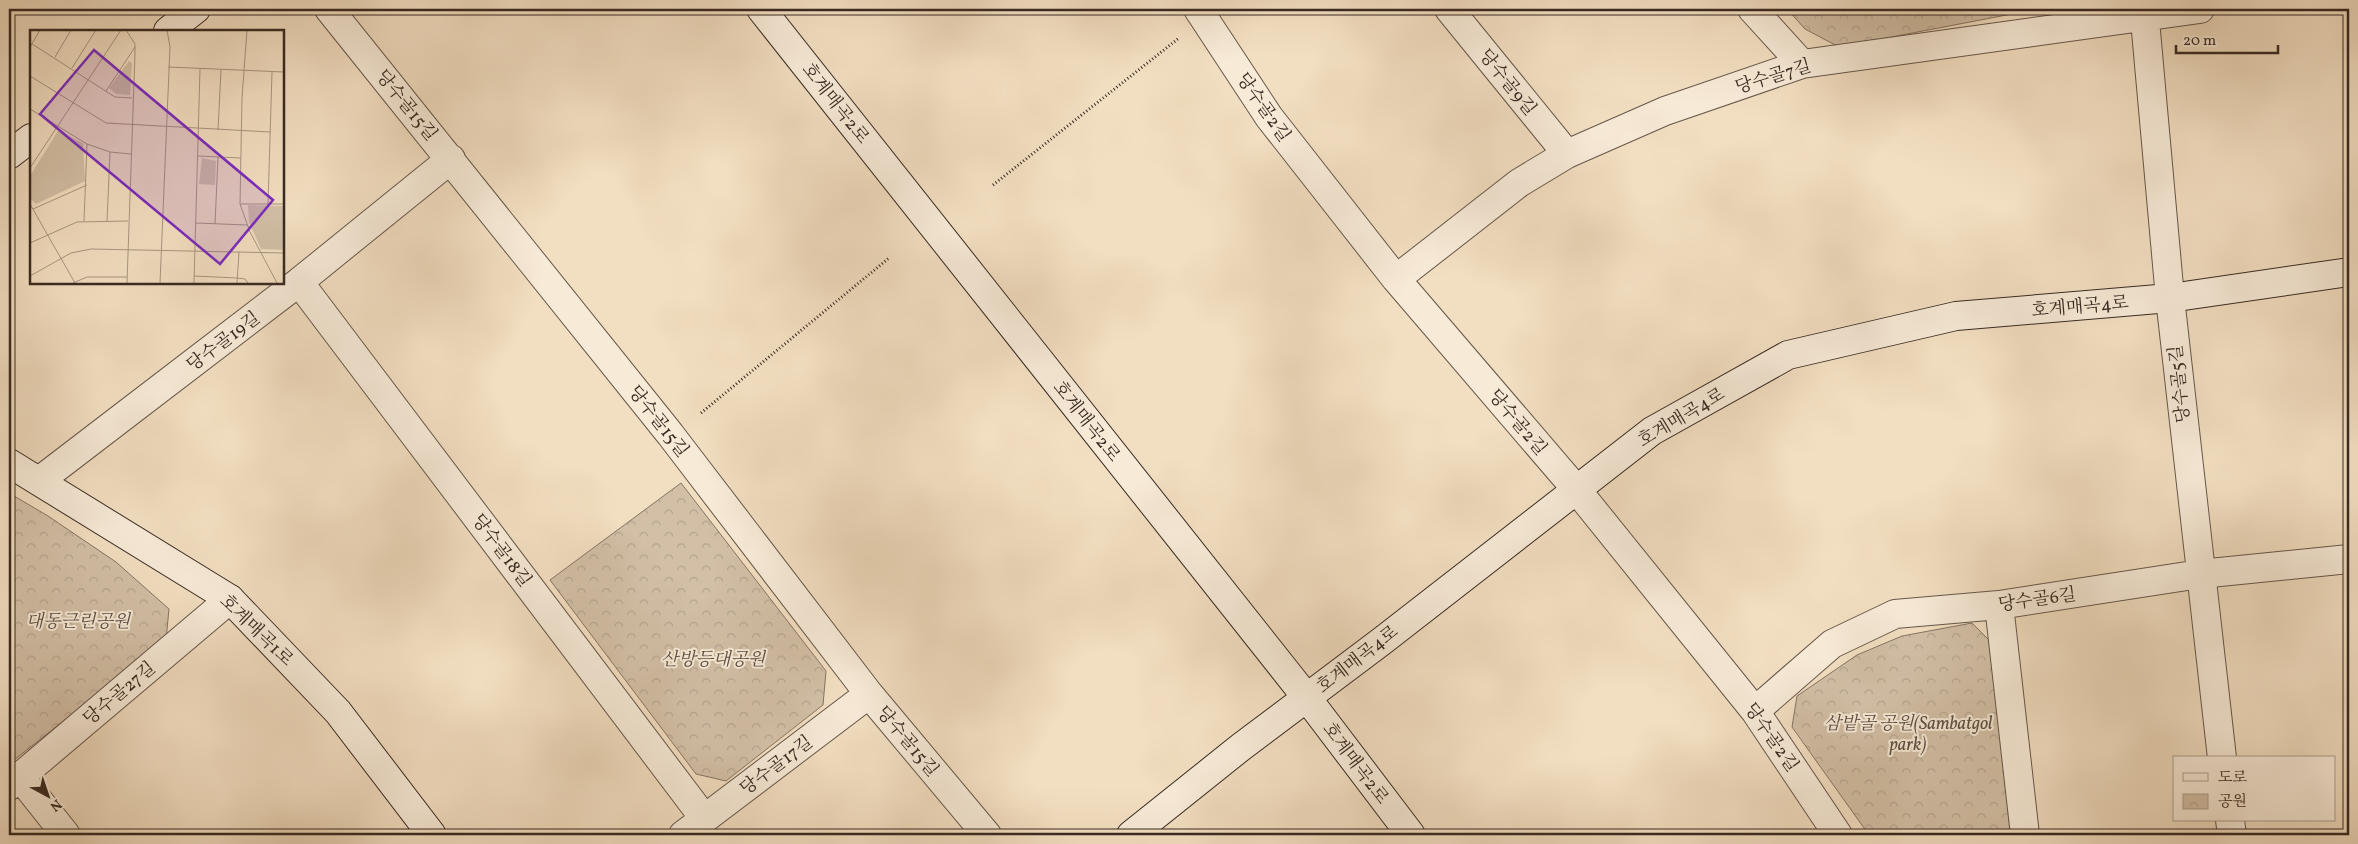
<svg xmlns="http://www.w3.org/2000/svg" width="2358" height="844" font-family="Vollkorn,'Noto Serif KR',serif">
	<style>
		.park { fill: url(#park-crowns); stroke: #857464 }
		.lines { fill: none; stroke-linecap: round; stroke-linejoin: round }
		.street-casing { stroke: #66574a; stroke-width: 30 }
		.secondary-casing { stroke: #382a22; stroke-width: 30 }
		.path { stroke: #382a22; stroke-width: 3; stroke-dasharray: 1 2.5; stroke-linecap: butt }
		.street { stroke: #f7ead7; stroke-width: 28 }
		.secondary { stroke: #f7ead7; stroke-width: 28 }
		.labels { text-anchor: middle; stroke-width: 4; stroke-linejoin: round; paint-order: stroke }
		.street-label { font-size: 18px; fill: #382a22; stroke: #f7ead7 }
		.park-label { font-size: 18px; font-style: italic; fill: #5e4f43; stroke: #f7ead7 }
		.inset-road { fill: none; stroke: #a89681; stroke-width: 1 }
		.view { fill: #7b2cbf; fill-opacity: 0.15; stroke: #7b2cbf; stroke-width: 2.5 }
		.inset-edge { fill: none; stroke: #382a22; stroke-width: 2.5 }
	</style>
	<defs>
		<pattern id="park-crowns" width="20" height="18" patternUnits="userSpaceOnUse" patternTransform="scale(1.25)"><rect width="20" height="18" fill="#d2bfa6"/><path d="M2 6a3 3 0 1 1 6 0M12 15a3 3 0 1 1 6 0" fill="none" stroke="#b5a48f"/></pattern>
	</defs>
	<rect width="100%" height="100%" fill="#f2dec1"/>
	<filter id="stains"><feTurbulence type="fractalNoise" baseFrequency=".004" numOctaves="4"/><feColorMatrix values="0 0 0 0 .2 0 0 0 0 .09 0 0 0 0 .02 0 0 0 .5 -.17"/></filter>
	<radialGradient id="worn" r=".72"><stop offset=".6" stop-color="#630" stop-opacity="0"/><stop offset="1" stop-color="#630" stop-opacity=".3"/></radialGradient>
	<path class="park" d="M1787,9H2038L1839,47L1805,29Z
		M681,483L826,671L823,705L726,781L696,774L550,580Z
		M9,493L48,516L116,562L169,609L166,640L9,764Z
		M1972,623L1990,641L2011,835H1869L1792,727L1797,696L1857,655L1902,636Z"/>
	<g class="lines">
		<g class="street-casing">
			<path id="street" d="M329,9L670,434L869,694L987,835
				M1198,9L1269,117L1396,279L1576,489L1755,711L1838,835
				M1449,9L1567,154
				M1752,9L1802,64
				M2144,9L2170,298L2222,758
				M1396,279L1519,183L1567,154L1665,111L1802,64L2200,9
				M299,282L704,818
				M39,481L299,282L451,159
				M1999,605L2025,835
				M1755,711L1832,644L1895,614L1999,605L2200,574L2349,559
				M20,777L66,835
				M9,786L230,599
				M2230,820L2232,835
				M683,835L869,694"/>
		</g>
		<g class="secondary-casing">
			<path id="secondary" d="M761,9L1307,698L1411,835
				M168,31L196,9
				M9,155L31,138
				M9,463L230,599L338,712L432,835
				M1131,835L1241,747L1382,641L1652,431L1788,355L1956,316L2170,298L2349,272"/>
		</g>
		<path class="path" d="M993,185L1179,38
			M701,413L889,258"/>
		<use href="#street" class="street"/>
		<use href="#secondary" class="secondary"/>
	</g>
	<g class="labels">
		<g class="street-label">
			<text transform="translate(1773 76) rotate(-17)" y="6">당수골7길</text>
			<text transform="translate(1508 82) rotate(51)" y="6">당수골9길</text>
			<text transform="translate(836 103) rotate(52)" y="6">호계매곡2로</text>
			<text transform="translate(407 105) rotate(51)" y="6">당수골15길</text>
			<text transform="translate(1264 107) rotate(55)" y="6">당수골2길</text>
			<text transform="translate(2080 306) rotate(-5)" y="6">호계매곡4로</text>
			<text transform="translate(223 341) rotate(-37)" y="6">당수골19길</text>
			<text transform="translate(2179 384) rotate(-96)" y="6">당수골5길</text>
			<text transform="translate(1681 417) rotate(-31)" y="6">호계매곡4로</text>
			<text transform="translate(659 421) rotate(52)" y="6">당수골15길</text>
			<text transform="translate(1087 421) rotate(52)" y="6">호계매곡2로</text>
			<text transform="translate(1518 422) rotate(50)" y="6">당수골2길</text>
			<text transform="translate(502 550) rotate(53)" y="6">당수골18길</text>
			<text transform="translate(2037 599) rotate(-8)" y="6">당수골6길</text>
			<text transform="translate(257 630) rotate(44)" y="6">호계매곡1로</text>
			<text transform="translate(1357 659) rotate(-38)" y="6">호계매곡4로</text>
			<text transform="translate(119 693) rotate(-40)" y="6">당수골27길</text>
			<text transform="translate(1772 737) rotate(55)" y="6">당수골2길</text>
			<text transform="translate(908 741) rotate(50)" y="6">당수골15길</text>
			<text transform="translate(1356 763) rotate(53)" y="6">호계매곡2로</text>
			<text transform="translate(776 765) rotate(-37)" y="6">당수골17길</text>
		</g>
		<g class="park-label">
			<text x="78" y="627">대동근린공원</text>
			<text x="713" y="665">산방등대공원</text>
			<text x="1908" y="729">삼밭골 공원(Sambatgol<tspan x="1908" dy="21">park)</tspan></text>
		</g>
	</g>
	<g transform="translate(30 30)">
		<rect width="254" height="254" fill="#f2dec1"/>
		<path d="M99,31L102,33L100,65L86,64L79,58ZM28,101L53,113L55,151L6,174L0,168V146ZM172,128L186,131L185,155L169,154ZM218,175L254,176V220L231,219L219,192Z" fill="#d2bfa6"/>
		<path class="inset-road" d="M96,0L105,14V23L97,253M217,0L212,68L210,174L220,202L247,253M2,14L85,67L102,68M0,17L10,0M25,27L41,0M138,37L254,42M42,38L66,0M0,46L76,93L240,102M76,61L105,17M0,79L57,114L80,122L101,124M188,100L191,40M168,126L211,128M0,138L91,0M0,174L45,253M210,174H254M238,174L242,42M3,179L57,155M54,191L57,114M77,191L80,122M166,193L217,195M185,194L188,127M0,213L47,192L98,191M0,246L41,223L61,219L254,223M164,246L207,248L215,249L218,253M43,253L57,247H97M130,253L140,17L137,0M164,253L170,39M207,253L209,222"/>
		<path class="view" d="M64,20L243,170L190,234L10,84Z"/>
		<rect width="254" height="254" class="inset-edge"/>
	</g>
	<rect width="2358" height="844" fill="none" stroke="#f2dec1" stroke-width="30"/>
	<rect x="10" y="10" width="2338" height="824" fill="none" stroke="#382a22" stroke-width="2.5"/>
	<rect x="15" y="15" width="2328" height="814" fill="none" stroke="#382a22"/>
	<rect x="2173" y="756" width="162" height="65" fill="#f7ead7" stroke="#ab9d8f"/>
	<rect x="2183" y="773" width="25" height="8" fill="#f7ead7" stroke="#ab9d8f"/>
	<text x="2218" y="782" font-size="15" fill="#382a22">도로</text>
	<rect x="2183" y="794" width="25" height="15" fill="url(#park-crowns)" stroke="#ab9d8f"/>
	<text x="2218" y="806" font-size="15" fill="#382a22">공원</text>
	<g transform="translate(48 796) rotate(140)" stroke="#f7ead7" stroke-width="4" paint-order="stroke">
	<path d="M0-4L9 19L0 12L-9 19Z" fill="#382a22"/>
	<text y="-8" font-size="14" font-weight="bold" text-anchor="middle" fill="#382a22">N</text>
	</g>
	<path d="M2176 45v8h102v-8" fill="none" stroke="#382a22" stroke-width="2.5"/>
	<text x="2183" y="45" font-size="15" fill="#382a22" stroke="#f7ead7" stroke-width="4" paint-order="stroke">20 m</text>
	<rect width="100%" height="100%" filter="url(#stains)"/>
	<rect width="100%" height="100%" fill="url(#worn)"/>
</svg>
